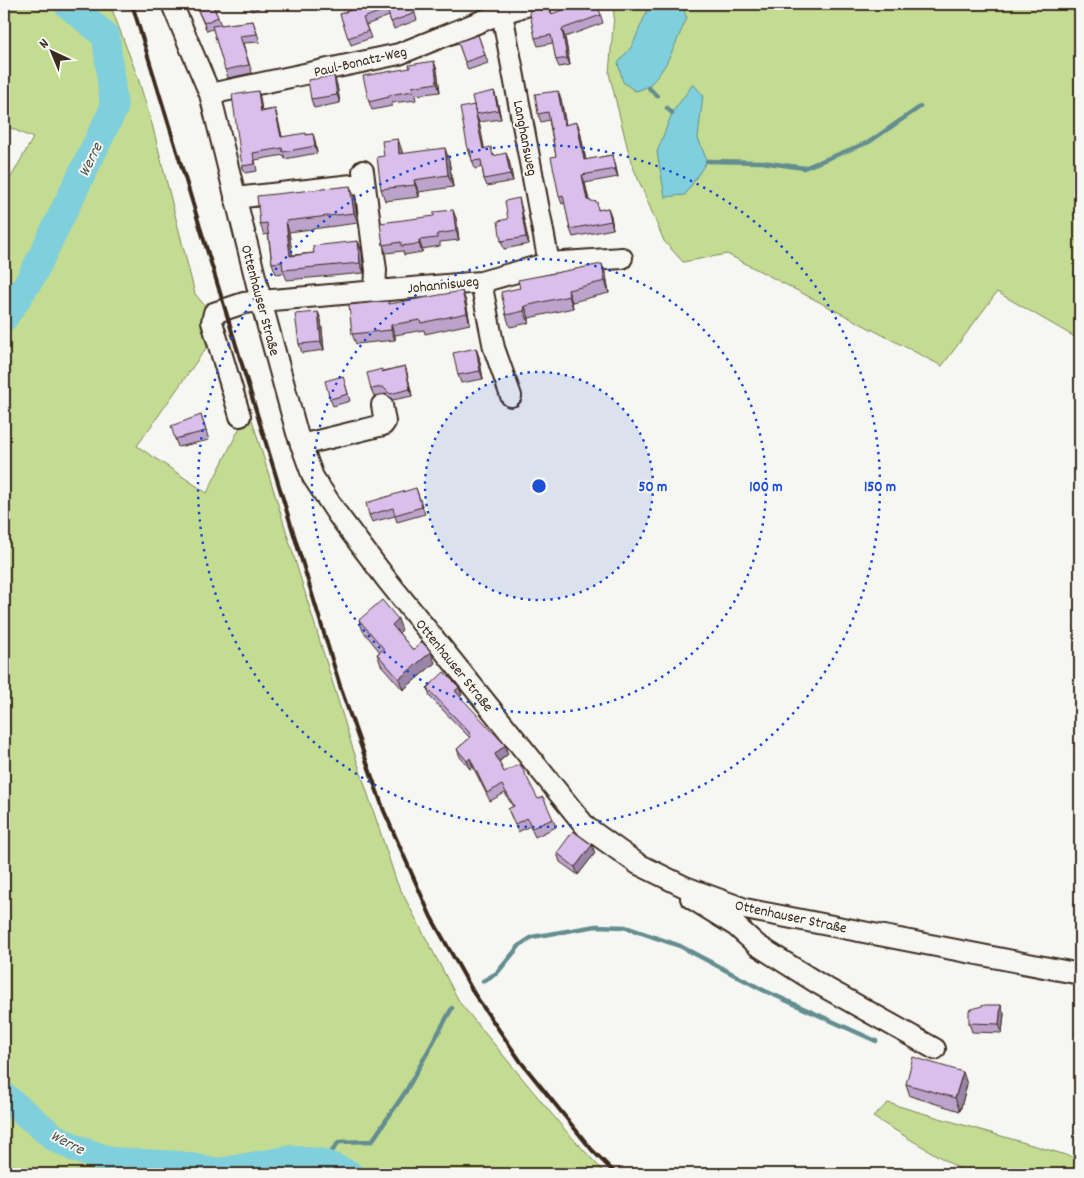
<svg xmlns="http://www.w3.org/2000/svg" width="1084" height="1178" font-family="Dekko,sans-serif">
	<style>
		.green { fill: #c3dc92; stroke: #7f8358 }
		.water { fill: #80cfdc; stroke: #648d90 }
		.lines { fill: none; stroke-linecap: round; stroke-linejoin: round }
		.stream { stroke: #648d90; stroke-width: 4.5 }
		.river { stroke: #80cfdc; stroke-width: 28 }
		.minor-casing { stroke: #3b2a1e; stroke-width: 24 }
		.minor { stroke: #f6f6f2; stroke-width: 20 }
		.rail { stroke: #3b2a1e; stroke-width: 4 }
		.wall { fill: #bba3cb; stroke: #3b2a1e }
		.shaded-wall { fill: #9985a5; stroke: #3b2a1e }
		.building { fill: #dabeec; stroke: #3b2a1e }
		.ring { fill: none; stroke: #1d4ed8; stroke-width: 2.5; stroke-dasharray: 2.5 5 }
		.labels { text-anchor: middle; stroke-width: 4; stroke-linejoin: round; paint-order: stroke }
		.street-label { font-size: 15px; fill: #3b2a1e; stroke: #f6f6f2 }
		.water-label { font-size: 16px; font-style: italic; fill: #4c534e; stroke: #f6f6f2 }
		.centre { fill: #1d4ed8; stroke: #f6f6f2; stroke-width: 2.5 }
		.ring-label { font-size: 15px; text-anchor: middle; font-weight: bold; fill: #1d4ed8; stroke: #f6f6f2; stroke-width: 4; stroke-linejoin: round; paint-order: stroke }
	</style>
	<rect width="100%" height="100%" fill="#f6f6f2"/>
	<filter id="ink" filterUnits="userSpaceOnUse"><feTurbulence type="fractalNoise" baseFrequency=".02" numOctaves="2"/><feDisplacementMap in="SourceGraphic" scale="10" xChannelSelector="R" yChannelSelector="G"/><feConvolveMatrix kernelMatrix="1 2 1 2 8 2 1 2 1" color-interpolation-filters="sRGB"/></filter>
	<g filter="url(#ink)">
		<path class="green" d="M4,4H110L138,78L152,124L195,294L206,307L211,341L137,446L207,493L243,421L222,322L352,746L397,883L460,1003L565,1130L606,1174H4V190L33,138L4,125Z
			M613,4H1080V340L997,292L942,366L727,254L683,262L664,241L631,162L609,73L614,16Z
			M888,1103L1080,1159V1174H968L873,1117Z"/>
		<path class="water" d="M650,4H689L684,11L687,18C676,40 662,88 635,91L623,82L618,63L632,46Z
			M693,84L703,95L698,138L707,161L685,195L665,197L657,152L672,113Z"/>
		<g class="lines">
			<path class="stream" d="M649,88L657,96
				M667,108L672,113
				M707,161L762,162L804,168L869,142L920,107
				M483,981L497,973L520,945L532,937L596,926L625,927L680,946L763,990L876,1041
				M323,1163L339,1142L372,1141L406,1091L452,1008"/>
			<path class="river" d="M4,318L31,278L114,108L106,36L67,4
				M4,1096L54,1137L75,1148L111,1161L179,1165L219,1172L292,1159L323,1163L349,1174"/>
			<g class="minor-casing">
				<path id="minor" d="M172,4L210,94L261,301L297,433L313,477L338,515L387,580L586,827L638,864L685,887L745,909L1080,974
					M502,13L549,263
					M210,94L399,54L502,13L533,4
					M363,171L376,270L375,291
					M235,198L352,185
					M481,282L494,348L511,396
					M240,416L212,322L214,313L244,303L261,301L481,282L549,263L622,258
					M301,445L383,425L385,422L382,405
					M691,898L736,926L757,945L819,984L935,1049"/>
			</g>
			<use href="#minor" class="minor"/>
			<path class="rail" d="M132,4L341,689L384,811L431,917L475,995L521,1062L592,1150L616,1174"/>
		</g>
		<path class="wall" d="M195,4H218L219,8L215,10L221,25L253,21L260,42L243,43L252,73L228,78L213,29L207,31Z
			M249,4H267L252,11Z
			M412,4L417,20L394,29L389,16L366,25L371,38L351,45L340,14L359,7Z
			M442,4H458L444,9Z
			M549,4L552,14L597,4L603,23L565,37L570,65L559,67L556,60L553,43L538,46L535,38Z
			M478,35L488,63L468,70L458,42Z
			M437,70L440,92L415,95L416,100L392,103V106L372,110L369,102Z
			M334,76L337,85L340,103L314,108L311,99Z
			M258,91L260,98L262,111L275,109L277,116L282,137L313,134L315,141L317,153L285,159L284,155L255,160L257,171L245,173L242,166Z
			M494,91L497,100L501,119L479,122L484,148L494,155L509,160L513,181L487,186L484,179L482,167L475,169L471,156V157L468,149L474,105Z
			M558,91L561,99L566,125L577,122L580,131L586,160L612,155L615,163L618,177L585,183L589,200L599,210L608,208L611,216L613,229L573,237L570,229L565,203L562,204L559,196L556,156L549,120L541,122L538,114Z
			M402,151V154L449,160L453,187L419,192V197L385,201L381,189Z
			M354,196L358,223L289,232L292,255L314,253L358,241L362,252L364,273L287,280L284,273L276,274L272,263L268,234L264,235L260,224Z
			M521,206L529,244L504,249L501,241L508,219Z
			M456,218L459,240L440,242V246L422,249V252L404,255L403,251L386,253L383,245Z
			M606,275L609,293L572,302L573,308L529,318V323L510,327L506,315L520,288Z
			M466,301L470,324L425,334L424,330L395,335V340L356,344L352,334L389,304Z
			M318,312L321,320L324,350L302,353L299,344Z
			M476,348L479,357L483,379L461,383L458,375Z
			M405,366L407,373L412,396L393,400L386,394L374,396L371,389L383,371Z
			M345,383L350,401L333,406L330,399Z
			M201,415L209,440L178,447L175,439Z
			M416,488L425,514L397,522L395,516L372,522L369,515Z
			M359,620L402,630L399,633L413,650L435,663L403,690L381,665L377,654L380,652L363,631Z
			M459,687L462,695L460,697L508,754L499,762L504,772L538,799L553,819L556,827L535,837L530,826L518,832L508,809L513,807L505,793L490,801L473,767L470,769L460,757L457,749L470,738L430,697L427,688Z
			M557,853H595L578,875L560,862Z
			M1001,1005L1004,1014L1002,1033L972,1032L969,1023Z
			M906,1084H967L960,1111L910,1096Z"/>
		<path class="shaded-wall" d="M562,29L565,37L570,65L567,58Z
			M434,61L437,70L440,92L437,83Z
			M334,76L337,85L340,103L337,95Z
			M258,91L260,98L263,119L261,112Z
			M494,91L497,100L501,119L498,110Z
			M558,91L561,99L567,133L564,125Z
			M275,109L277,116L284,144L281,137Z
			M476,115L479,122L486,156L483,149Z
			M577,122L580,131L587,168L584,160Z
			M313,134L315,141L317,153L315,146Z
			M398,139L402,151L404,166L399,154Z
			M445,148L449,160L453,187L448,175Z
			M506,153L509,160L513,181L510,174Z
			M612,155L615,163L618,177L615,169Z
			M582,175L585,183L590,208L587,200Z
			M414,180L419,192V197L415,185Z
			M350,186L354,196L358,223L354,213Z
			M519,198L521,206L529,244L526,237Z
			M608,208L611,216L613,229L611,221Z
			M453,210L456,218L459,240L456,231Z
			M286,221L289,232L294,266L290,256Z
			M419,240L422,249V252L419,244Z
			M358,241L362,252L364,273L360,263Z
			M602,264L606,275L609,293L605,281Z
			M568,290L572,302L573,308L569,296Z
			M462,291L466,301L470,324L467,313Z
			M525,306L529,318V323L524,311Z
			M318,312L321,320L324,350L321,342Z
			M391,325L395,335V340L391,330Z
			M476,348L479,357L483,379L480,371Z
			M405,366L407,373L412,396L410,389Z
			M398,619L402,630L396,636L392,625Z
			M431,652L435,663L403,690L399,679Z
			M459,687L462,695L458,699L455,691Z
			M505,745L508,754L498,762L495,754Z
			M470,758L473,767L470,769L467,761Z
			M592,845L595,853L578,875L575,867Z
			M1001,1005L1004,1014L1002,1033L999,1024Z
			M963,1072L967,1084L960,1111L955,1098Z"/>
		<path class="building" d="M195,4H212L218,17L204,23Z
			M358,4H412L415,13L391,22L387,9L363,18L368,31L348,38L340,14L359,7Z
			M542,4H549L551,14L581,4H597L601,15L562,29L567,58L556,60L551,35L535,38L529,9Z
			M253,21L257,34L240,36L249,65L225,70L212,26Z
			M478,35L485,55L465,62L458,42Z
			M434,61L437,83L412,87L413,91L389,95V97L369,102L363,76L410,68L409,65Z
			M334,76L337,95L311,99L308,80Z
			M258,91L261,112L275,109L281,137L306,133V135L313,134L315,146L283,152L282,148L253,153L255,164L242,166L232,95Z
			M494,91L498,110L476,114L472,96Z
			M558,91L564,125L577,122L584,160L612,155L615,169L582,175L587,200L597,202L598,210L608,208L611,221L570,229L563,195L559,196L555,176L551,157L556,156L548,112L538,114L535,94Z
			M474,105L483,149L491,147L493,156L506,153L510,174L484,179L481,160L472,161L470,149H468L460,108Z
			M398,139L399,154L445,148L448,175L414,180L415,185L381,189L377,157L384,156L382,141Z
			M350,186L354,213L286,221L290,256L314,253L313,246L358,241L360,263L283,270L282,262L272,263L267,223L260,224L257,196Z
			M519,198L526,237L501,241L498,221L508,219L505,201Z
			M453,210L456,231L437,234V238L419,240V244L401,246V242L383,245L380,223L434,216V212Z
			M602,264L605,281L568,290L569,296L525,306L524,311L506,315L501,292L520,288L518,280Z
			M462,291L467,313L421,323L420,320L391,325V330L352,334L349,305L388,301L389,304Z
			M318,312L321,342L299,344L295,314Z
			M476,348L480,371L458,375L453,353Z
			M405,366L410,389L390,394L383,387L371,389L367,373L382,369V372Z
			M343,376L348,394L330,399L325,381Z
			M201,415L206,431L175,439L171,426Z
			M416,488L422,507L395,515L393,508L369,515L366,503Z
			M382,600L398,619L392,625L413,650L422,642L431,652L399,679L377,654L384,649L359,620Z
			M444,672L459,687L455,691L505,745L495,754L504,772L520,764L538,799L543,797L553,819L532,828L527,818L515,824L508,809L514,806L502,785L487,793L470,758L467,761L457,749L471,737L469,732L427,688Z
			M573,831L592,845L575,867L557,853Z
			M985,1005H1001L999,1024L969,1023V1010Z
			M913,1057L963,1072L955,1098L906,1084Z"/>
	</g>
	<circle cx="539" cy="486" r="114" fill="#1d4ed8" fill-opacity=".12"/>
	<g class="ring">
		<circle cx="539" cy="486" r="114"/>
		<circle cx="539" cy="486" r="227"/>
		<circle cx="539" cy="486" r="341"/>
	</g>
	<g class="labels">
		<g class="street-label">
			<text transform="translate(360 61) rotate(-13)" y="5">Paul-Bonatz-Weg</text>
			<text transform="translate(526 138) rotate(79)" y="5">Langhansweg</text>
			<text transform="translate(443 284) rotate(-6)" y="5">Johannisweg</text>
			<text transform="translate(261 300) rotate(75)" y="5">Ottenhauser Straße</text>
			<text transform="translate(455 665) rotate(51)" y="5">Ottenhauser Straße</text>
			<text transform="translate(791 916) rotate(12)" y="5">Ottenhauser Straße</text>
		</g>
		<g class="water-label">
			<text transform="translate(89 159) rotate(-64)" y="6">Werre</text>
			<text transform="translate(68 1141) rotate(27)" y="6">Werre</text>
		</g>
	</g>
	<circle cx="539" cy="486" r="8" class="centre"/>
	<g class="ring-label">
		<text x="653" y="491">50 m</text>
		<text x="766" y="491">100 m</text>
		<text x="880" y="491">150 m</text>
	</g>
	<rect width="1084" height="1178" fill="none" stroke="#f6f6f2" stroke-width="20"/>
	<rect x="10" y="10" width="1064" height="1158" fill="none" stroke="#3b2a1e" stroke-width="2" filter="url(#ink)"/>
	<g transform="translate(52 52) rotate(316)" stroke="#f6f6f2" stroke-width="4" paint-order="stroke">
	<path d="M0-4L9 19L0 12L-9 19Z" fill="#3b2a1e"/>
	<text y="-8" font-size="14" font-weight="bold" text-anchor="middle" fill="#3b2a1e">N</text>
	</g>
</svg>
